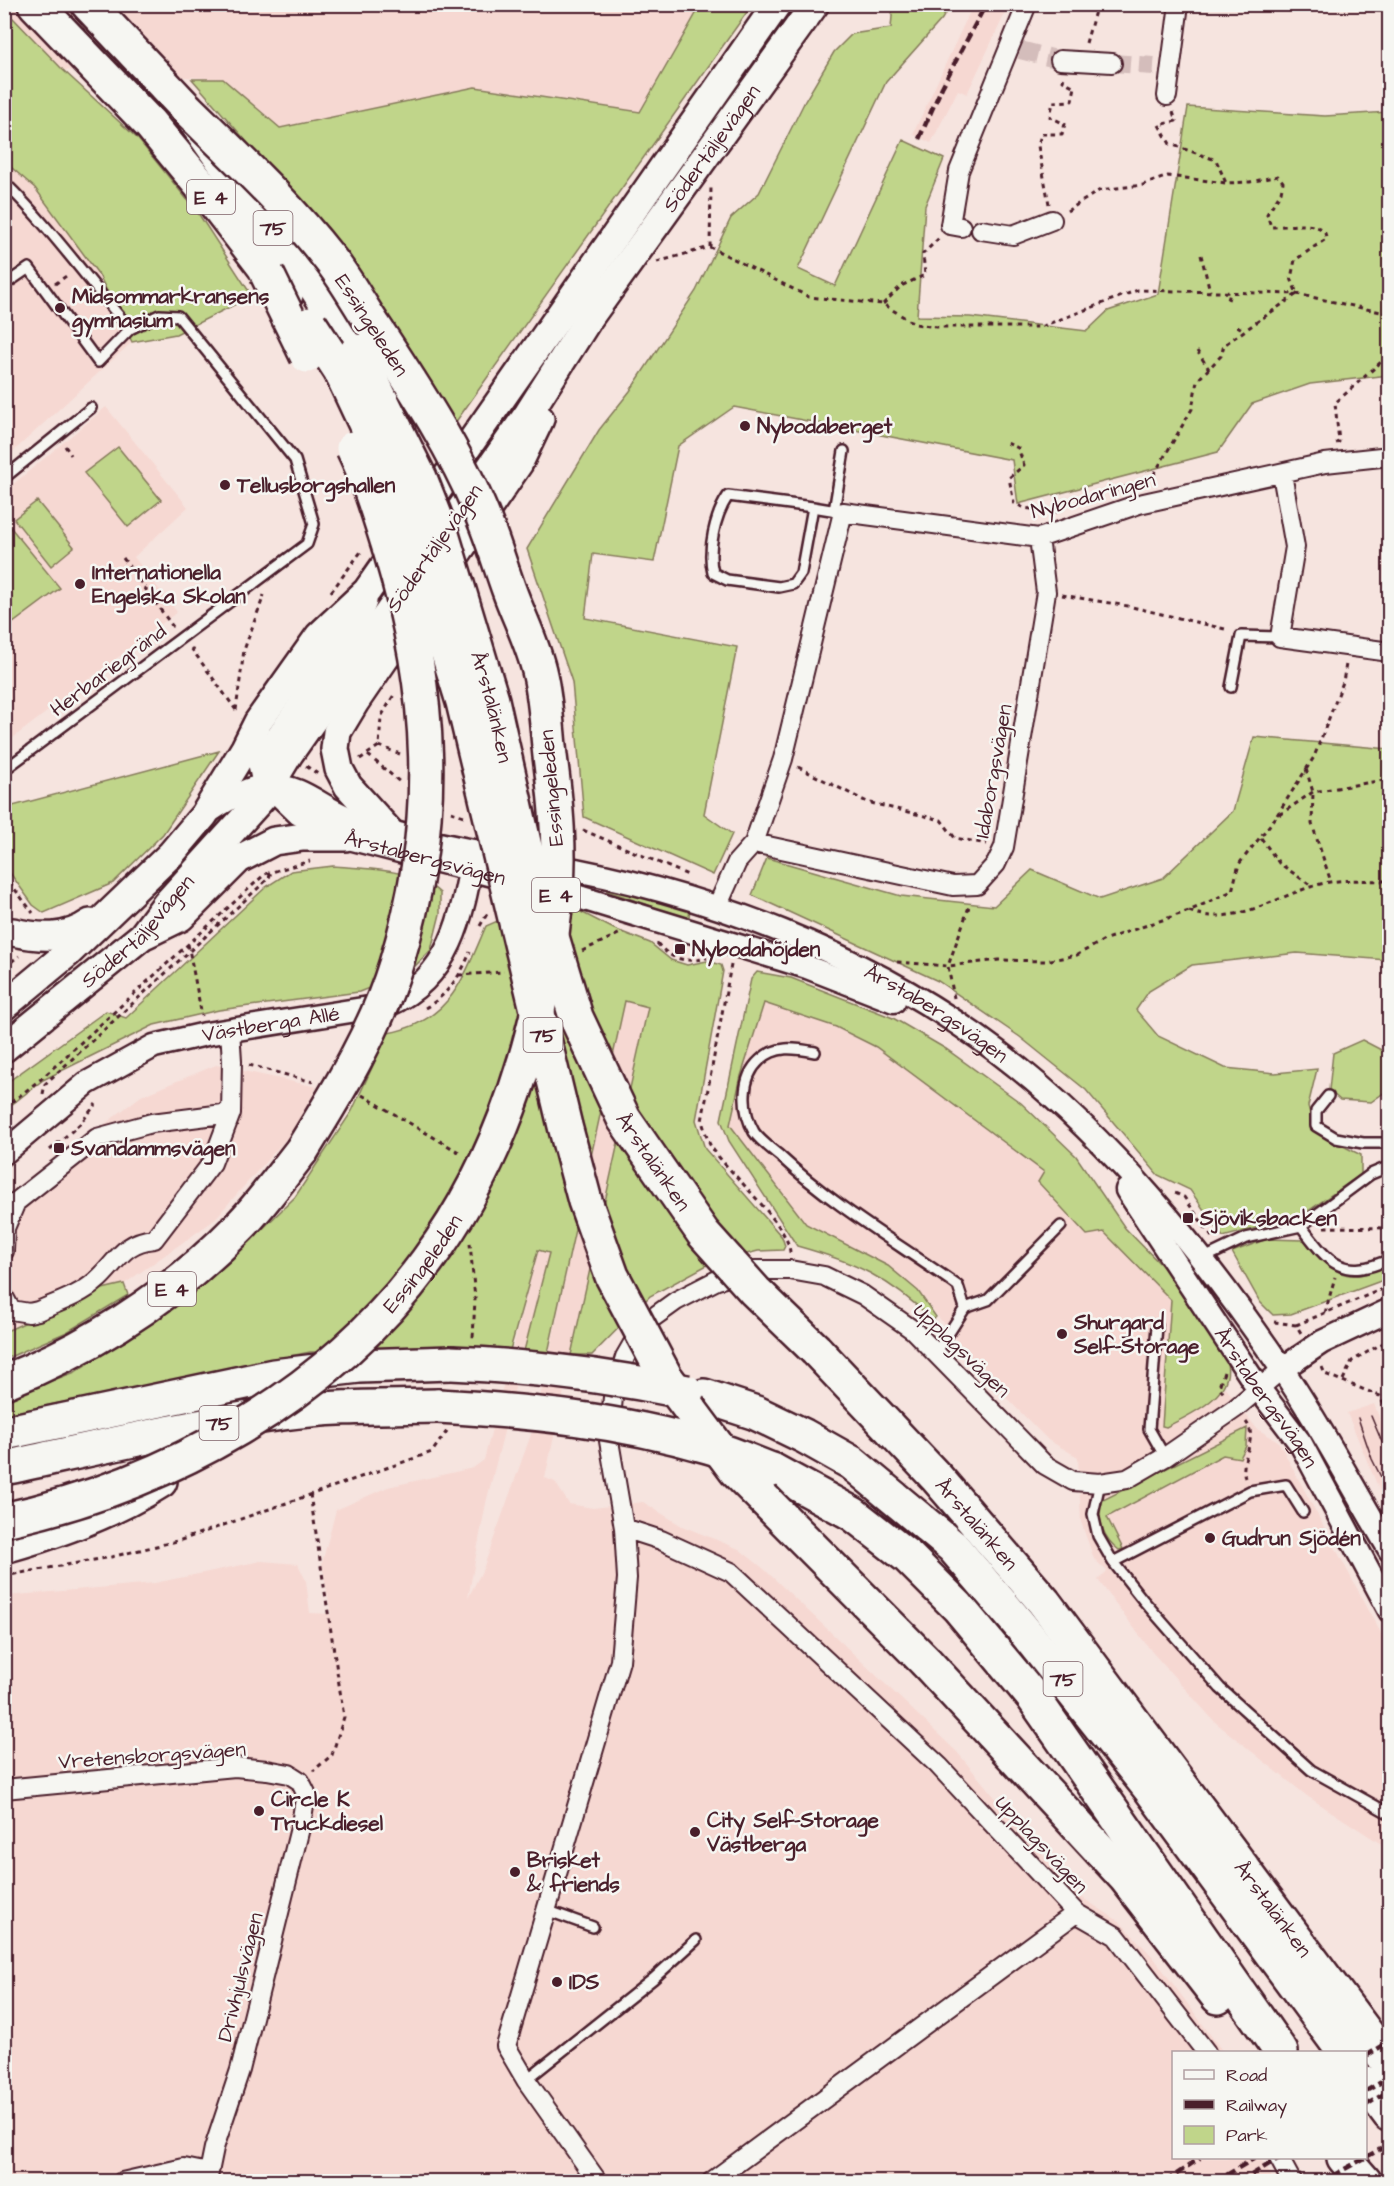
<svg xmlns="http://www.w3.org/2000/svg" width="1394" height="2186" font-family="'Architects Daughter',sans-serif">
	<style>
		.built { fill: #f6d8d2 }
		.green { fill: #c0d58a; stroke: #857a5a; stroke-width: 1.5 }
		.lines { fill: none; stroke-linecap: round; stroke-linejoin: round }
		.minor-tunnel { stroke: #d4bdbb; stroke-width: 18; stroke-dasharray: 18 9; stroke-linecap: butt }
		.service-casing { stroke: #4a1f2b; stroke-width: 14 }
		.minor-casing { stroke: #4a1f2b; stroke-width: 22 }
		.tertiary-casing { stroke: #4a1f2b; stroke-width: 27 }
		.secondary-casing { stroke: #4a1f2b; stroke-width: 32 }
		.motorway-casing { stroke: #4a1f2b; stroke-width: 38 }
		.path { stroke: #4a1f2b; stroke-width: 3; stroke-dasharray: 4.5 4.5; stroke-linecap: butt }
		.service { stroke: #f6f6f2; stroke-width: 9 }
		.minor { stroke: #f6f6f2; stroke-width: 18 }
		.tertiary { stroke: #f6f6f2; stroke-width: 22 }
		.secondary { stroke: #f6f6f2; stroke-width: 27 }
		.motorway { stroke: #f6f6f2; stroke-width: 33 }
		.tram { stroke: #4a1f2b; stroke-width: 1.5 }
		.rail { stroke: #4a1f2b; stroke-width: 4.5; stroke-dasharray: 9 4.5; stroke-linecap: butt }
		.motorway-bridge-casing { stroke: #4a1f2b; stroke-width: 38; stroke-linecap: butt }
		.motorway-bridge { stroke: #f6f6f2; stroke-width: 33 }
		.poi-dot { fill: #4a1f2b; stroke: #f6f6f2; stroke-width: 2 }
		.labels { text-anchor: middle; stroke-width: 5; stroke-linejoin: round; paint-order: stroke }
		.shield { fill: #f6f6f2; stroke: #7e6067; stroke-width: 1.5 }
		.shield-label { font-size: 20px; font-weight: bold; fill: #4a1f2b }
		.street-label { font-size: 21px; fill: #4a1f2b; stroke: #f6f6f2 }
		.poi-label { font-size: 21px; font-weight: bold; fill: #4a1f2b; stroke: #f6f6f2; text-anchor: start }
	</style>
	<rect width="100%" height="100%" fill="#f6e4df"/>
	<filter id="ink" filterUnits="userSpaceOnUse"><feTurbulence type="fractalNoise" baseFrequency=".0167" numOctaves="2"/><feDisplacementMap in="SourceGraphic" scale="12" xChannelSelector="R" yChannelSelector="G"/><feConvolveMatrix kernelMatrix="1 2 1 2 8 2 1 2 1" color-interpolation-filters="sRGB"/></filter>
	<g filter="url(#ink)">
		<path class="built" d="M5,4L701,5L640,112L475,87L280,128L223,79L63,70L13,18L5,20Z
			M973,5H1009L967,94L958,90L931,143L913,134Z
			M5,162L35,188L99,275L132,342L5,459Z
			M106,407L188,507L134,557L177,612L5,744V491Z
			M624,1001L648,1006L545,1478L555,1482L569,1504L593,1508L643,1502L682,1526L739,1549L764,1569L957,1752L1075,1893L1120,1922L1154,1958L1223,2052H1174V2158H1260L1271,2175V2181L5,2182V1596L155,1583L261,1561L298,1564L306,1581L310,1613L331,1614L322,1563L336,1510L388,1487L473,1468L484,1460L538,1250L549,1253L486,1503L468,1598L483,1569L534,1426Z
			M764,1003L836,1027L877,1047L1044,1172L1038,1182L1104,1232L1171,1300L1162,1426L1166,1427L1186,1417L1225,1387L1257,1429L1278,1441L1389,1648V1849L1307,1796L1215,1722L1152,1652L1098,1580L1107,1571L1094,1559L1081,1522L1078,1457L1048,1440L981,1372L918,1291L888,1266L806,1224L730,1125L741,1076Z
			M216,1065L317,1087L292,1132L213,1221L124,1284L98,1290L5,1332L4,1202L141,1096Z
			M1374,1404L1389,1442V1513L1347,1413Z"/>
		<path class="green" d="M701,5H752L455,423C386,295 287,188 192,79H223L280,128L475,87L640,112Z
			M893,5H950L942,19L886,82L798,269L835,286L903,140L944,159L925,206L917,316L970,317L1087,331L1108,311L1158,294L1188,107L1325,116L1389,112V375L1310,384L1252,404L1218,452L1018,504L1012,460L734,407L678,446L654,562L593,554L585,618L737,647L704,814L732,834L713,875L584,817L572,682L527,549L599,430L630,391L696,291L731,218L759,193L805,101L834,52L852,34L891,28Z
			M13,18L63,70L138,139L198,213L252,296L176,334L132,342L99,275L35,188L5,162V20Z
			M118,447L161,500L128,527L84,473Z
			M37,501L74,547L51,566L14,519Z
			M7,523L60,588L5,629L4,524Z
			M1254,737L1389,749L1390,952L1387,960L1297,953L1192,965L1149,991L1136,1010L1158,1036L1225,1068L1275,1073L1317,1069L1308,1106L1315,1132L1361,1155V1174L1301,1216L1223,1237L1190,1190L1158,1175L1086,1090L1020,1037L938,981L752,895L767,858L901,896L994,906L1032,870L1100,899L1163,878L1233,811Z
			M219,751L163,834L113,883L44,913L33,905L5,866V808Z
			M333,866C367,869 414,868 440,893V914L431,950L408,973L359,992L219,1010L154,1025L43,1080L5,1110V1084L106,1011L126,1018L266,887L291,871Z
			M606,887L690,910L688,923L646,904L607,891Z
			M525,909L581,912L614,929L650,943L671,960L687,965L707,961L721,965L723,971L696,1120L705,1149L782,1237L785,1246L783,1250L758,1251L709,1264L650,1296L592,1355H571L648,1007L625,1001L548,1353L524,1351L549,1253L538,1250L510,1350L310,1352L5,1414V1398L75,1372L193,1292L227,1264L295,1197L352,1111L388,1033C451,1021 463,979 486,926Z
			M757,972L791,978L893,1018L946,1049L1021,1103L1076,1156L1125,1228L1174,1278L1226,1359C1237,1395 1192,1414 1166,1427L1162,1426L1171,1300L1104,1232L1087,1235L1038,1182L1044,1172L876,1047L836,1027L764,1003L741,1076L730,1125L806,1224L888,1266L918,1291L936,1317L933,1320C889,1278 855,1262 797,1246L729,1141L721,1120L751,979Z
			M1362,1040L1389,1054V1089L1371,1102L1340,1100L1329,1090L1333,1053Z
			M1267,1239L1304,1240C1334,1273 1345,1287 1389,1264V1278L1291,1314L1273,1315L1260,1302L1232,1252Z
			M124,1284L128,1295L67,1332L5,1359L4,1332L98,1290Z
			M1247,1428L1246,1446L1240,1458L1223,1455L1107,1517L1123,1549L1119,1550C1104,1539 1095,1519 1103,1500Z"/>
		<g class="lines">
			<path class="minor-tunnel" d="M1020,50L1060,60
				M1112,63L1154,66"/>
			<g class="service-casing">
				<path id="service" d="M4,182C50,227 88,280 130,329L159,315L178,316L295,460L314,524L307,544L4,770
					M4,285L29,268L98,362L130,329
					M4,478L91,408
					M813,507L728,496C715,515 707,550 713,573L727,580L779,587L793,584L801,573L813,507L843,512
					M834,511L844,451
					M1231,687L1241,636L1280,637
					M815,1052C794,1048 776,1045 760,1060C740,1078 742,1111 754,1132C760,1141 773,1150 781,1157C835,1207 899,1244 958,1286L965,1308L936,1353
					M1328,1096L1316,1111V1126L1336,1138L1363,1143H1390
					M1390,1166L1371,1174L1301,1226C1329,1263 1342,1281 1390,1259
					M1202,1259L1246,1238L1301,1226
					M965,1308L988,1300L1061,1226
					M1157,1326L1149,1429L1165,1457
					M1100,1483L1093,1514L1098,1536L1113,1562L1143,1600L1220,1688L1311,1770L1390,1814
					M1113,1562L1250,1491L1286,1485L1303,1512
					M546,1910L593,1927
					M526,2080L653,1979L696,1940"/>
			</g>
			<g class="minor-casing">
				<path id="minor" d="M1060,60L1112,63
					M1167,96L1179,4
					M961,227L950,225L959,171L1027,4
					M981,230L1013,235L1052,220
					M1282,474L1295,547L1280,637L1390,652
					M754,843L953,886L977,885L996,864L1004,847L1046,592L1039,538
					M717,907L737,862L754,843L783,759L843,512L1039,538L1139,504L1325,463L1390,456
					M4,1251L5,1228L16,1202L97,1138L152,1123L231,1113
					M4,1297L11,1310L29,1313L38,1311C56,1303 81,1295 96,1281C117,1263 122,1242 154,1239L212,1163L231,1113L232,1061L230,1030
					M624,1528L661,1540L731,1572L939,1766L1076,1913L1116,1936L1206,2052
					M4,1789L235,1767L267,1770L289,1774L300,1781L306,1793L301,1824L240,2070L214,2148L207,2182
					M1279,2158L1292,2182
					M122,2182L184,2168L209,2173
					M598,2182L526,2080L506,2046L620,1661L627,1578L624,1528L609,1441L613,1397L625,1357L644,1324L676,1301L717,1280L755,1270H790L824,1276L863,1295L913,1330L1045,1465L1073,1481L1100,1483L1127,1479L1165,1457L1236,1408L1282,1369
					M711,2182L1076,1913"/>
			</g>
			<g class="tertiary-casing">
				<g id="tertiary">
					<path id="s1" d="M269,785L299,814L345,837L582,898L807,967L894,1001"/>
					<path d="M205,814C224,802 248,785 272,786C304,786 322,809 351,819C402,838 458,849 512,858"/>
					<path id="s2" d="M544,864C705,892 867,953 998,1052C1111,1138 1202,1252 1282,1369C1322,1427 1354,1490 1390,1550"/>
					<path id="s3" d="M4,1153L87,1083L154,1046L206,1034L388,1005C451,977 462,917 473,855"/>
					<path id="s4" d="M1127,1190L1259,1389L1301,1444L1390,1611"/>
					<path d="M1282,1369L1322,1342L1390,1310"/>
				</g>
			</g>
			<g class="secondary-casing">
				<g id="secondary">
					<path id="s5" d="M433,549L528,414L589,318L815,4"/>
					<path d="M443,574L519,463L540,419"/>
					<path d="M265,778L262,764L347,639L363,601"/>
					<path d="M388,830L348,786L339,769L335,749L337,732L355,702L416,613"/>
					<path d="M13,932C40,938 66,940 90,923"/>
					<path d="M146,934L181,917L239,859L274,841L303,837H345"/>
					<path d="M4,1006L68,953L171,854L204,815L245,748L258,722L319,636L367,591L777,4"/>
					<path id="s6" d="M4,1048L142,936L166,904L263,797L289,754L410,582"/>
				</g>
			</g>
			<g class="motorway-casing">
				<g id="motorway">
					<path d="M35,4L150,124L212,199L286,295"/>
					<path d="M88,4L186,108L243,189L304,269L357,351"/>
					<path id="s7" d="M816,1350L937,1478L1044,1602L1390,2065"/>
					<path d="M4,1382C92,1347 172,1296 239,1227C262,1204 282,1175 302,1150"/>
					<path d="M704,1396L756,1413L804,1436L852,1463L953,1547L1018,1623L1151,1790L1344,2052"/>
					<path d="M4,1433L274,1376L359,1366L451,1363"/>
					<path d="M4,1468C97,1448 189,1426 283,1413C334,1406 386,1407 438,1406"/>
					<path d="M772,1470L853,1514L908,1557L958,1607L1033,1697L1281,2052"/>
					<path d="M4,1546C58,1531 113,1511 160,1481"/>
					<path d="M926,1662L1125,1877L1218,1997"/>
					<path d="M1366,2083L1390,2115"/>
					<path d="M1344,2158L1365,2182"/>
				</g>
			</g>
			<path class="path" d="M1086,43L1097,4
				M1173,112L1176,121L1159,125L1170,144L1216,160L1226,183
				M1049,204L1038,146L1041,134H1062L1065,124L1050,117L1053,102L1072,101L1075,87L1063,81L1064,77
				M1067,211L1100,190L1143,185L1168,176L1226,183L1250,182L1278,176L1283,182L1281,192L1267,214L1271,227C1286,227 1327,218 1326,239L1295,260L1291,278L1297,294L1224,345L1221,356L1197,381L1192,409L1153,476L1115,491
				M710,247L711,186
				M1201,255L1210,291
				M657,262L710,247L809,297L883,304L915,324L937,327H1040L1138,290L1297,294L1390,314
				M55,284L69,274
				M1228,300L1230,293
				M883,304L901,286L925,275L923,254L939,238
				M1237,326L1244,330
				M1197,351L1209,369
				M1007,443L1018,448L1024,465L1009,478L1014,503L1024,508L1057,512
				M1336,443L1339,442L1335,403L1390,354
				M65,446L71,455
				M123,558L173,627
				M331,592L363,549
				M1062,595L1128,606L1229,630
				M191,648L236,710
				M236,710L244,650L264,595
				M379,746L400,754
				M368,755L401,783
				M360,759L379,746L381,717L395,693
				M306,766L318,774
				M798,767L867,802L941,820L955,838L987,844
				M1306,769L1313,792L1312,824L1331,882
				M451,812L464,816
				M1277,815L1314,757L1343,682L1346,664
				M583,830L690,876
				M1261,838L1279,863L1313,887
				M4,875L33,913
				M1189,911C1237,930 1283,890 1330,882C1349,879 1370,881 1390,881
				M480,926L487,914
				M657,943C671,960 686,963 707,958
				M188,944L202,1016
				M582,951L623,932
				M897,962L948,966L999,960L1046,961L1077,955L1106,939L1189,911L1232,891L1239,864L1276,817L1313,792L1390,779
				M731,965L702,1121C705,1130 707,1141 712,1148C729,1173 790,1226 790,1253
				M4,967L19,956
				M459,975L504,972
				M954,998L948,966L970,904
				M425,1008C446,997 462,974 470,952
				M249,1065L313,1082
				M43,1094L45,1084L269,878L271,872
				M362,1095L462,1154
				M4,1108L41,1079L265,874L310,861
				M50,1150L81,1123L96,1104
				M1175,1193L1184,1197L1214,1240
				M1324,1227L1390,1228
				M470,1243L475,1299L473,1338
				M1325,1313L1335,1277
				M1274,1322L1296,1325L1301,1333
				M1296,1325L1390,1286
				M1322,1367L1325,1374L1380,1396L1390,1418
				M1224,1372L1219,1387L1225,1395
				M1343,1380L1352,1361L1390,1339
				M1245,1478C1239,1459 1259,1438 1246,1422
				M310,1494L344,1717L332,1755L313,1771
				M4,1576L111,1557L181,1540L432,1452L447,1431"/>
			<use href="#service" class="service"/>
			<use href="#minor" class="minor"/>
			<use href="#tertiary" class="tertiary"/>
			<use href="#secondary" class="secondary"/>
			<use href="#motorway" class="motorway"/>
			<path class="tram" d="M1371,1416L1390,1461
				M1358,1418L1372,1459L1390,1495"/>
			<path class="rail" d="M919,139L942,87L986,4
				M1366,2056L1390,2041
				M1366,2091L1390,2077
				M1366,2105L1390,2090
				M1366,2157L1390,2144
				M1165,2182L1200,2158
				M1215,2182L1255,2158
				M1240,2182L1279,2158
				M1321,2182L1365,2158"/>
			<g class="motorway-bridge-casing">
				<g id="motorway-bridge">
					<path d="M267,274L307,356"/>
					<path d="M310,324L340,370L395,487L407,520L463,702L565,1126L585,1201L612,1276L665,1376L735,1470L926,1662"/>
					<path id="s8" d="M357,351L420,478L441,531L492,700L525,847L576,1017L624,1119L703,1233L755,1291L816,1350"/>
					<path d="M302,1150C338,1092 376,1030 396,964C440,821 433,692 390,550C379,515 369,481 353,448"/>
					<path d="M451,1363C531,1366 609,1376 687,1392"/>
					<path d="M438,1406C529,1411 619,1420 707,1446C729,1452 750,1462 772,1470"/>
					<path id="s9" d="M4,1520C167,1485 327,1397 427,1261C504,1157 543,1028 556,900C561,852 556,803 550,756C547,729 546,701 540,675C534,646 519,618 509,590C501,568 494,544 485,522C458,453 415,388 374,326C359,304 346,279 329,258C287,204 235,156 186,108"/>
				</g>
			</g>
			<use href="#motorway-bridge" class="motorway-bridge"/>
		</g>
	</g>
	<g class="poi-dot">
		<circle cx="60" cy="308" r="6"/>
		<circle cx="745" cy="426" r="6"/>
		<circle cx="225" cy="485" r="6"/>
		<circle cx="80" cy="584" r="6"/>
		<rect x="674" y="943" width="12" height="12" rx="3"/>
		<rect x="53" y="1142" width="12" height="12" rx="3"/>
		<rect x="1182" y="1212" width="12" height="12" rx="3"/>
		<circle cx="1062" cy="1334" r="6"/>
		<circle cx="1210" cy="1538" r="6"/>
		<circle cx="259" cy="1811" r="6"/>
		<circle cx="695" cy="1832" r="6"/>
		<circle cx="515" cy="1872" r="6"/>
		<circle cx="557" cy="1982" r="6"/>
	</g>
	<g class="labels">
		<g class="shield">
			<rect x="187" y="180" width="48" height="34" rx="4.5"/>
			<rect x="253.5" y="211" width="39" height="34" rx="4.5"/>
			<rect x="532" y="878" width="48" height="34" rx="4.5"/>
			<rect x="523.5" y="1018" width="39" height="34" rx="4.5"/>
			<rect x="148" y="1272" width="48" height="34" rx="4.5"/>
			<rect x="199.5" y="1406" width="39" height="34" rx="4.5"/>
			<rect x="1043.5" y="1662" width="39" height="34" rx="4.5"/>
		</g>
		<g class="shield-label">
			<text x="211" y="204">E 4</text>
			<text x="273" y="235">75</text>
			<text x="556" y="902">E 4</text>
			<text x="543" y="1042">75</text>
			<text x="172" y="1296">E 4</text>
			<text x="219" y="1430">75</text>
			<text x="1063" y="1686">75</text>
		</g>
		<g class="street-label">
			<text dy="7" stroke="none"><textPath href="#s5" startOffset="488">Södertäljevägen</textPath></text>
			<text transform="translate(372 325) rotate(57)" y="7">Essingeleden</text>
			<text transform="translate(1093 495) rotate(-15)" y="7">Nybodaringen</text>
			<text transform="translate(434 548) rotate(-55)" y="7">Södertäljevägen</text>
			<text transform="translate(108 670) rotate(-37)" y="7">Herbariegränd</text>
			<text dy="7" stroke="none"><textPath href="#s8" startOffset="382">Årstalänken</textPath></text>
			<text transform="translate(993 771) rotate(-80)" y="7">Idaborgsvägen</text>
			<text transform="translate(551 788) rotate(-95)" y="7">Essingeleden</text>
			<text dy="7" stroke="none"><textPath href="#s1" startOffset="176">Årstabergsvägen</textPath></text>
			<text dy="7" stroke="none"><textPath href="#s6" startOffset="178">Södertäljevägen</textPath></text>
			<text dy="7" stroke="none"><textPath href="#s2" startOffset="423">Årstabergsvägen</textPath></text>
			<text dy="7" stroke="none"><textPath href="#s3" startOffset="304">Västberga Allé</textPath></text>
			<text dy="7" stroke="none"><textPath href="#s8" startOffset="868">Årstalänken</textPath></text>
			<text dy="7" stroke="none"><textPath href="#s9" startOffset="502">Essingeleden</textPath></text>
			<text transform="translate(962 1350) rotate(44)" y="7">Upplagsvägen</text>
			<text dy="7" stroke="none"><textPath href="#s4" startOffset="250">Årstabergsvägen</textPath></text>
			<text dy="7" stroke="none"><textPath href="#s7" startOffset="237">Årstalänken</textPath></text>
			<text transform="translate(152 1755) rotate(-4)" y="7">Vretensborgsvägen</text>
			<text transform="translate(1042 1844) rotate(47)" y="7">Upplagsvägen</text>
			<text dy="7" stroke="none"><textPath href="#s7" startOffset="723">Årstalänken</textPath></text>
			<text transform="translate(240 1977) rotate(-76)" y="7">Drivhjulsvägen</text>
		</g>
		<g class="poi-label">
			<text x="72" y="303">Midsommarkransens<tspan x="72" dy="24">gymnasium</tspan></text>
			<text x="757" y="433">Nybodaberget</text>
			<text x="237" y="492">Tellusborgshallen</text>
			<text x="92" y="579">Internationella<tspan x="92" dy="24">Engelska Skolan</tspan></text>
			<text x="692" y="956">Nybodahöjden</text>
			<text x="71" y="1155">Svandammsvägen</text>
			<text x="1200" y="1225">Sjöviksbacken</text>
			<text x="1074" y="1329">Shurgard<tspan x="1074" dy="24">Self-Storage</tspan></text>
			<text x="1222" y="1545">Gudrun Sjödén</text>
			<text x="271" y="1806">Circle K<tspan x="271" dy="24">Truckdiesel</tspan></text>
			<text x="707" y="1827">City Self-Storage<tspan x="707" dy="24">Västberga</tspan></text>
			<text x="527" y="1867">Brisket<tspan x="527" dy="24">&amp; friends</tspan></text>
			<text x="569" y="1989">IDS</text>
		</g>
	</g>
	<rect width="1394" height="2186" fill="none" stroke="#f6f6f2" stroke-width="24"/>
	<rect x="12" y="12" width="1370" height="2162" fill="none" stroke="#4a1f2b" stroke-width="2" filter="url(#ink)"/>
	<rect x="1172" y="2051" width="195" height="108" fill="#f6f6f2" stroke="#b1a0a2" stroke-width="1.5"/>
	<rect x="1184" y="2070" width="30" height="9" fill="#f6f6f2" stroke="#b1a0a2" stroke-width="1.5"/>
	<text x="1226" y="2081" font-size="18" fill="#4a1f2b">Road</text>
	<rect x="1184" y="2100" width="30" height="9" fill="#4a1f2b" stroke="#b1a0a2" stroke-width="1.5"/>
	<text x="1226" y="2111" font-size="18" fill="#4a1f2b">Railway</text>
	<rect x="1184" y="2126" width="30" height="18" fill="#c0d58a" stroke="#b1a0a2" stroke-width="1.5"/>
	<text x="1226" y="2141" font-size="18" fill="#4a1f2b">Park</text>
</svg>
